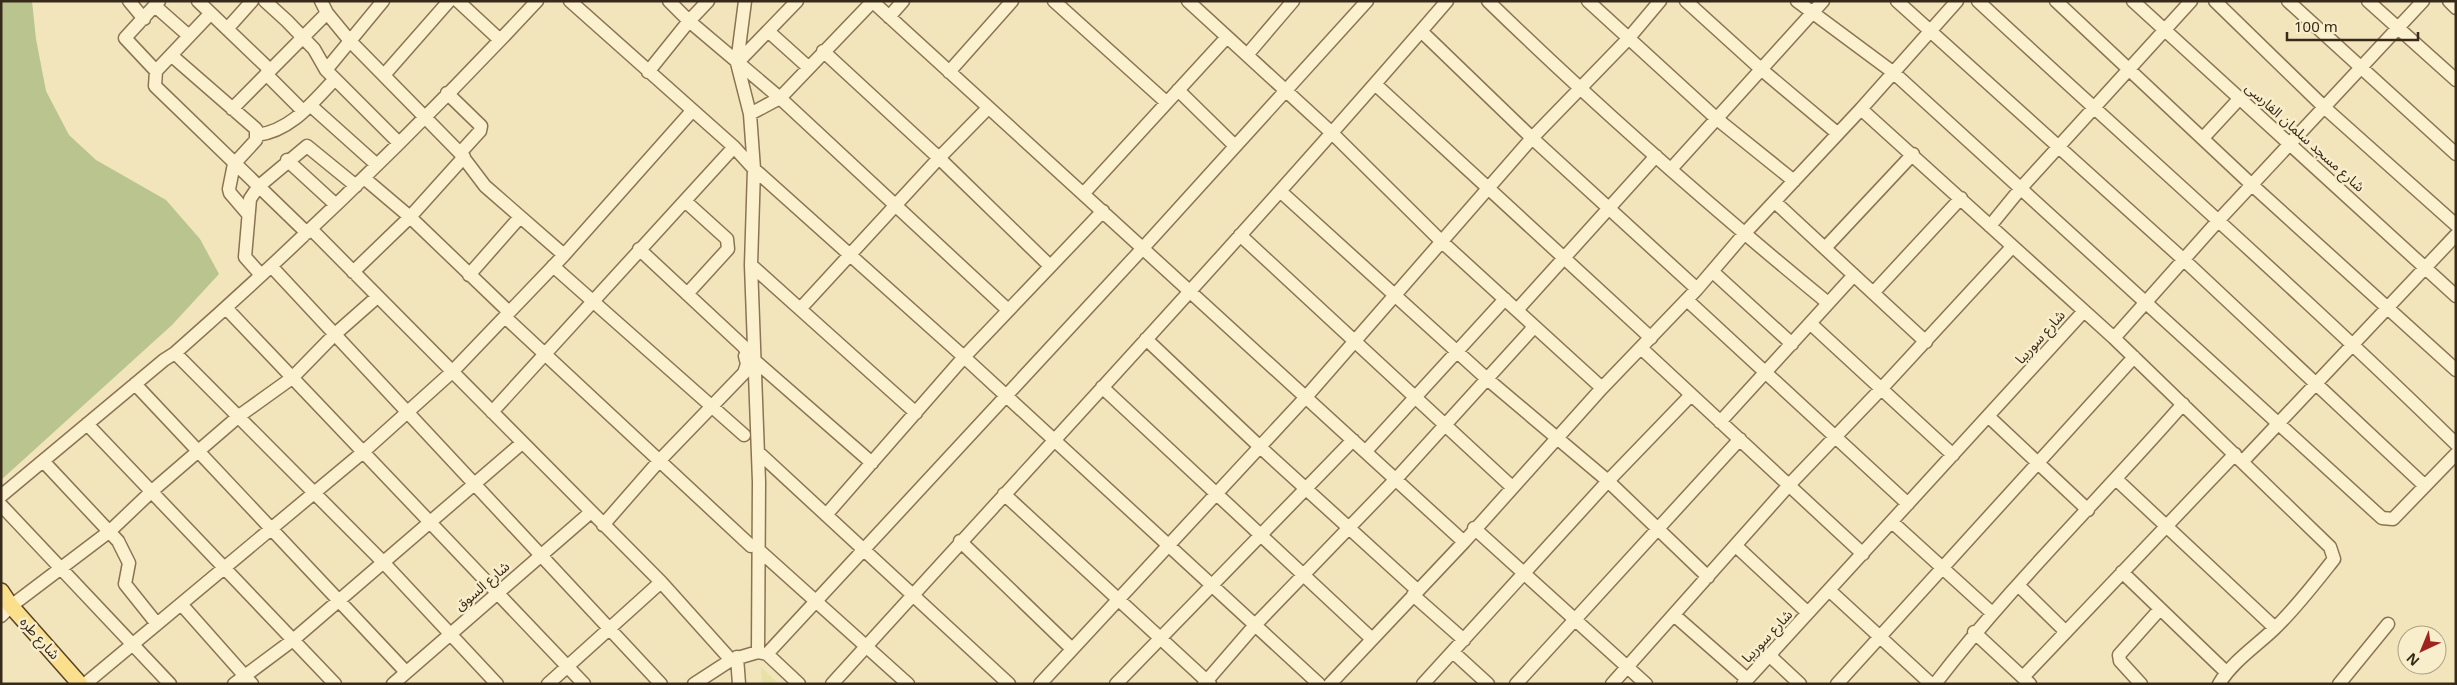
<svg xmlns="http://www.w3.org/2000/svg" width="2457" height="685" font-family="Georgia,'Noto Sans Arabic',serif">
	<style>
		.farmland { fill: #e8e1a7 }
		.cemetery { fill: #bac48f }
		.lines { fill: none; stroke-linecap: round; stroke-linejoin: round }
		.minor-casing { stroke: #8a7453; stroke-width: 15 }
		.major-casing { stroke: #574128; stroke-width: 18 }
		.minor { stroke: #fcf1ce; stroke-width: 12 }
		.major { stroke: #fadf8d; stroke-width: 15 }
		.labels { text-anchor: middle; stroke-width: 5; stroke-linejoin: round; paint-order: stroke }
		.street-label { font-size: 14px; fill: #382a1a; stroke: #f9eecb }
	</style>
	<rect width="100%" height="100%" fill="#f2e5bb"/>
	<path class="farmland" d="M761,667L779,684H762Z"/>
	<path class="cemetery" d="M1,1H32L36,39L46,91L69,135L96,160L166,200L200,239L219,274L172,325L1,480Z"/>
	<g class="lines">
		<g class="minor-casing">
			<path id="minor" d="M129,1L144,19
				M198,1L270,70
				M265,1L287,21L314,49L326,70L399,143
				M321,1L327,13L350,41L460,153L485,186L564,255
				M458,1L500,40
				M570,1L734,147L754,169L964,357L1319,684
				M669,1L689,21L780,98L1008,310
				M745,1L737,63L750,114L754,169L751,265L759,482L758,652
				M872,1L1464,542
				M1054,1L1166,102
				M1188,1L1333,134L1441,241L1602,388
				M1488,1C1597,107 1711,207 1828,303
				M1588,1L1717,119L1794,181
				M1686,1L1762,70L1837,133
				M1797,1L1894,73L2382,518L2393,519L2456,454
				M1897,1L2184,260L2425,486
				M1978,1C2137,149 2301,292 2456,444
				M2056,1L2252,185L2456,370
				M2133,1L2456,296
				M2215,1L2325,108L2456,225
				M2288,1L2456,154
				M2368,1L2456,80
				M2449,1L2456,8
				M155,6L189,36
				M210,14L156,71L155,86L307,233
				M889,17L903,1
				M227,29L252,1
				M768,31L808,67
				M1421,31L1532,138L1697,289
				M823,51L939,158L1050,266
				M171,55L256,129V140L234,164L229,189L230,193L248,214
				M1247,55L1293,1
				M737,63L797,1
				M326,70L383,1
				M156,71L125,38L159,1
				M648,72L689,21L708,1
				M949,72L1012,1
				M266,74L303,111
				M384,75L449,1
				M1375,84L1651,338
				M1178,90L1235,146
				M447,93L481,126L480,131L460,153
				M310,105L377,165
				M232,109L327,13
				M1861,109L2114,338L2330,547L2334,559C2315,583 2296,608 2274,629C2255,647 2232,662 2219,684
				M750,114L780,98L872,2
				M257,135C291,131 313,102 335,79
				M2203,138L2240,98
				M287,160L336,205
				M1671,169L1823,1
				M364,178L410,217L509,312
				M1280,191L1486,378L1608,481L1708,577
				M1084,193L1227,37
				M685,201L727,239L728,249L687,294
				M1775,202L1926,342
				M1990,226L2021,188L2191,1
				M311,229L661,582L731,660
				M1240,235L1512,487
				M1825,248L1913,154
				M639,249L743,346L753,359L872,463
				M751,265L800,309L939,158L988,108
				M271,266L661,684
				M553,266L744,435
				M353,272L410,217L464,157
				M1713,272L1792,344
				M261,275L245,257L250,199L258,187L307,146L356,186
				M469,275L520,217
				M1873,293L1961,198
				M1687,300L1908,504
				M226,308L584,684
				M800,309L916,413
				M1517,310L1656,156
				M505,317L751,546
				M1811,324L1953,455
				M2114,338L2217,222L2423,1
				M1146,339L1259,446L1417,590
				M1641,348L1863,554
				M175,353L383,562L497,684
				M135,384L406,672
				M1102,387L1372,639
				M492,412L734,147
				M1988,416L2088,510
				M1720,422L1854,275
				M87,424L335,684
				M1366,451L1505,299
				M758,452L1009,684
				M43,461L118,541L129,563L125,584L157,624
				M2243,461L2456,235
				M2117,480L2275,628
				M1004,494L1210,684
				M1,496L164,360L175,353C301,242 422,124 537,1
				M1,505L170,684
				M826,515L964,357L1103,211
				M1892,522L1992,613
				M603,525L659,461L744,373L747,364L745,356
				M1474,528L1646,684
				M960,541L1072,649
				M1736,546L1808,613
				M761,552L908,684
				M2122,572L2226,672
				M2018,585L2066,632
				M1829,590L1931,684
				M1413,595L1464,640
				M181,604L252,684
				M1674,615L1747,679
				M1,616L11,606L110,531L152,491L239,416L292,378L334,335L376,298
				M1974,632L2030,684
				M1453,652L1488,684
				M767,654L1143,248L1367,1
				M1769,655L1800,684
				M737,657L739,684
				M2023,677L2235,454
				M85,684L362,453L452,372L564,255L692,111
				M234,684L293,640L522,443
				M393,684L591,512
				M548,684L661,582
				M694,684L731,660L758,652L767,654L799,684
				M832,684C1038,457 1247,233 1447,1
				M1040,684L1306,397L1532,138L1628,39L1660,1
				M1116,684L1353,440
				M1204,684L1255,625L1396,479L1534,327
				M1330,684L1464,542L1602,388L1697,289L1744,234L1861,109L1957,1
				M1423,684L1608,481L1691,395
				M1516,684L1740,439
				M1612,684L1789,485L1882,388L2012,247
				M1743,684L2084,311
				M1837,684L2134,357
				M1935,684C2011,585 2101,498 2183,404
				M2141,684L2120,661L2119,655L2160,609
				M2339,684L2388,624"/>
		</g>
		<g class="major-casing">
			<path id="major" d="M1,591L11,606L80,684"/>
		</g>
		<use href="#minor" class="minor"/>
		<use href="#major" class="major"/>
	</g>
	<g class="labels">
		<g class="street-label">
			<text transform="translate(2305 137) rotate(42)" y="5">شارع مسجد سلمان الفارسى</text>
			<text transform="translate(2040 337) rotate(-48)" y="5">شارع سوريبا</text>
			<text transform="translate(482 586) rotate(-41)" y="5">شارع السوق</text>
			<text transform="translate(1767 636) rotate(-47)" y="5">شارع سوريبا</text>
			<text transform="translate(40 638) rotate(48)" y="5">شارع طره</text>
		</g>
	</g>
	<rect width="2457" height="685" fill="none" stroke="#382a1a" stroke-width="5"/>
	<g transform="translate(2422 650) rotate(224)"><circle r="24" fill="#f9eecb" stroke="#aca084"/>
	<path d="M0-4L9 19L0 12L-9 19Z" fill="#9f241e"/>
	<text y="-8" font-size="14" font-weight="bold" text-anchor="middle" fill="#382a1a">N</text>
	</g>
	<path d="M2287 32v8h131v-8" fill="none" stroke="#382a1a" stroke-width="2.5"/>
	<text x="2294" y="32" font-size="15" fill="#382a1a" stroke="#f9eecb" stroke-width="4" paint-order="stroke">100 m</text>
</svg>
